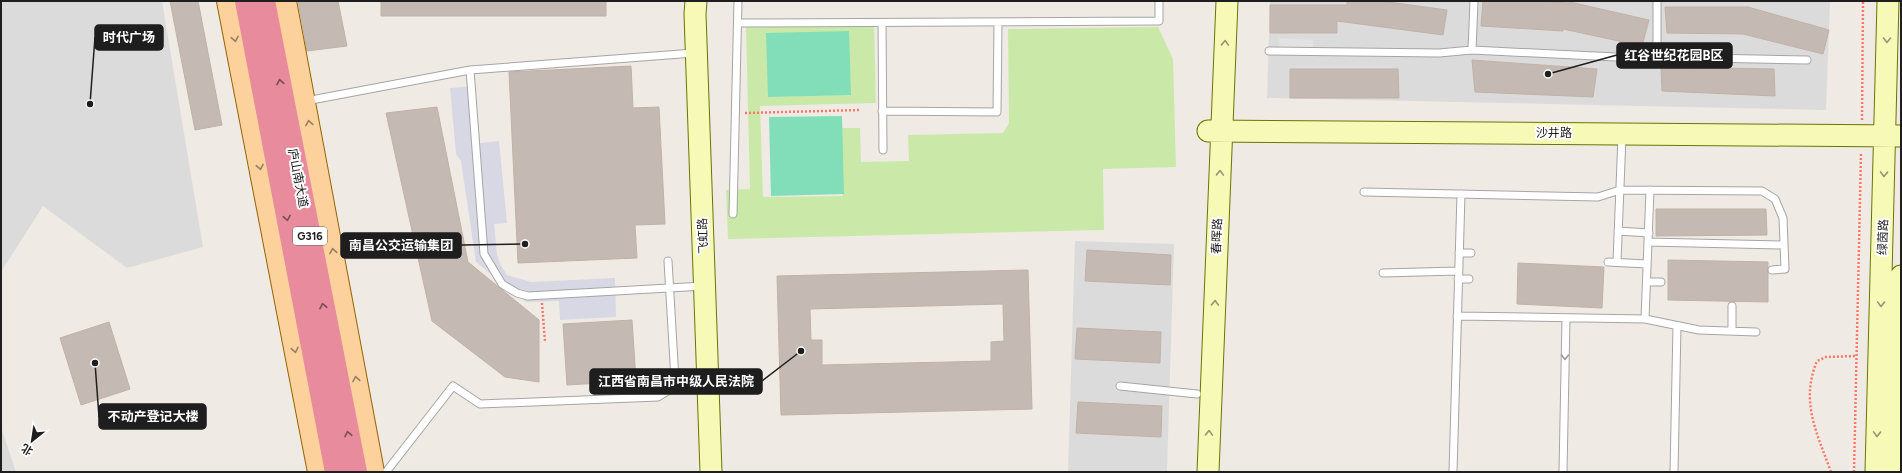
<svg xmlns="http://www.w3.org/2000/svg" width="1902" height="473" font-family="Figtree,'Noto Sans SC',sans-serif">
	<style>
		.residential { fill: #dcdbdb }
		.grass { fill: #cae9a9 }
		.pitch { fill: #81deb9 }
		.parking { fill: #e2e2e2 }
		.plaza { fill: #d8d8e5 }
		.building { fill: #c4bab3; stroke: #c1b1a6; fill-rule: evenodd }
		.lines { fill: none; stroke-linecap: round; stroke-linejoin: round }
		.lane-casing { stroke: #a5a5a5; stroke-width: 9 }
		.secondary-casing { stroke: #6a7504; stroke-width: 23 }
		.primary-casing { stroke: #986300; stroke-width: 24 }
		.highway-casing { stroke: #da2364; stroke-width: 24 }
		.path { stroke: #fa776a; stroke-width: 2.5; stroke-dasharray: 2 2; stroke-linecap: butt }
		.lane { stroke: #fff; stroke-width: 7 }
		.secondary { stroke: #f7f9b7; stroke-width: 21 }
		.primary { stroke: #fcd19c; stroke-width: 22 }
		.highway { stroke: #e78b9d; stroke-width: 22 }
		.oneway { stroke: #988063 }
		.oneway2 { stroke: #959672 }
		.oneway3 { stroke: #784f57 }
		.oneway4 { stroke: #9a9a9a }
		.labels { text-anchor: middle; stroke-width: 4; stroke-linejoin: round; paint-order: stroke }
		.shield { fill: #fff; stroke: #626262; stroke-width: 1 }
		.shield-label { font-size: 11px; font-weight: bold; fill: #1e1e1e }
		.street-label { font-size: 12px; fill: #1e1e1e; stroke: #fff }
		.leader { fill: none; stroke: #1e1e1e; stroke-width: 1.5 }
		.callout-dot { fill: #1e1e1e; stroke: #fff; stroke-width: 1.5 }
		.callout { fill: #1e1e1e; stroke: #1e1e1e; stroke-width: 1.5 }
		.callout-label { font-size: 13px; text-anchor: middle; font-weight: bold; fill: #fff }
	</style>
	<rect width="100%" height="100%" fill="#efebe4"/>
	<path class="residential" d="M1,1H162L203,247L127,268L43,206L1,272Z
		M1270,1H1830L1826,110L1267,98Z
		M1075,241L1174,244L1167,472H1068Z
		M1,427L16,472H1Z"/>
	<path class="grass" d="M874,24L876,103L760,106L763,197L843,196L842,128H860L861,162L909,161L908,135L1003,133L1009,123L1008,29L1158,27L1173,59L1176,167L1103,169L1104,230L728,239L726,190L750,189L746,27Z"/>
	<path class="pitch" d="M849,31L851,95L768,97L766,33Z
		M842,116L844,194L771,196L769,117Z"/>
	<path class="parking" d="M1279,38L1313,40V51H1280Z"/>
	<path class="plaza" d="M475,86L480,143L499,141L507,223L494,224L497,254L500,264L507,275L531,282L615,278L616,317L560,320L559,301L526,302L476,262L461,161L456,154L450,88Z"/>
	<path class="building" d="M170,1H198L222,125L195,130Z
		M298,1H338L347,46L307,51Z
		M381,1H606V16H381Z
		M1347,1H1381L1447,10L1443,35L1337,21V33H1270V5H1347Z
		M1483,1H1538L1570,3V2L1649,20L1642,46L1563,29V31L1481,26Z
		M1665,7H1748L1829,30L1823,54L1743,34L1667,33Z
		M1472,60L1597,69L1593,97L1475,92Z
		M631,66L633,108L659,107L665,224L635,225L637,258L518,263L509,72Z
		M1661,67L1774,69L1775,96L1662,91Z
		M1290,69H1398L1399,98H1290Z
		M437,107L468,262L539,320V382L505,377L432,321L386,113Z
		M1656,209H1766L1767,235L1656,236Z
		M1087,250L1171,255L1170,285L1085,281Z
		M1668,260L1768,262V302L1668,300Z
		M1518,263L1604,267L1602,308L1517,304Z
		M1028,270L1032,409L781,415L777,276ZM1003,304L1004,341L991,342V361L822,365V340H811L810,309Z
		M632,320L636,381L567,385L563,324Z
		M109,322L130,389L81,405L60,338Z
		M1077,328L1161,332L1160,363L1075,359Z
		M1078,402L1162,406L1161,437L1076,433Z"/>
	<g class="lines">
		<g class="lane-casing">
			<path id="lane" d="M738,23L1159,21V1
				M882,23L883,150
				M1472,50L1474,1
				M1269,51L1439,53L1472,50L1636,58L1657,57V1
				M1657,57L1807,60
				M470,70L484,254L502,284L517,293L528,296L704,286
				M306,101L470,70L694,53
				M882,111L997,112L998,22
				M1364,192L1598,197L1620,190L1762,191L1775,199L1783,218L1785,269L1772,270
				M733,214L738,1
				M1618,231L1649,233
				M1648,242L1784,245
				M1459,253H1471
				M1608,262L1647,264
				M1617,262L1622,136
				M1383,273L1458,271
				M1458,279H1469
				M1647,282H1661
				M1457,316L1645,319L1699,330L1756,332
				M1645,319L1650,190
				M1732,331V306
				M1120,386L1197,394
				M386,472L453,386L480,404L658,397L668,391L675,380L668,261
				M1453,472L1461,194
				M1563,472L1566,318
				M1674,472L1677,326"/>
		</g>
		<g class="secondary-casing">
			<path id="secondary" d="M696,1L695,14L711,472
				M1208,131L1901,136
				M1208,472L1227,1
				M1876,472L1888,1
				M1897,472L1901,276"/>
		</g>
		<g class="primary-casing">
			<path id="primary" d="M228,1L319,472
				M285,1L373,472"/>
		</g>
		<g class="highway-casing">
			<path id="highway" d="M246,1L336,472
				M264,1L356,472"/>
		</g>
		<path class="path" d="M745,113L861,110
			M1862,120L1863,1
			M542,303L545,342
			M1831,472C1817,433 1800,402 1817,361L1826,357L1856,356
			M1854,472L1861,153"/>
		<use href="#lane" class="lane"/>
		<use href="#secondary" class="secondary"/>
		<use href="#primary" class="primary"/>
		<use href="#highway" class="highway"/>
	</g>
	<defs><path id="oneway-chevron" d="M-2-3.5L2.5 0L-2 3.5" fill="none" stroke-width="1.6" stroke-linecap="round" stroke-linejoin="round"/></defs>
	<g class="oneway">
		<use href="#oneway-chevron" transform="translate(235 39) rotate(79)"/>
		<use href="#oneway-chevron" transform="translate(309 123) rotate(-100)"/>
		<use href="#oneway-chevron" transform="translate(260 167) rotate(79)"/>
		<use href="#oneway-chevron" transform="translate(333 251) rotate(-100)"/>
		<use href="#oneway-chevron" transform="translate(295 350) rotate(79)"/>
		<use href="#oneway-chevron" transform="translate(356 379) rotate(-100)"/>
	</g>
	<g class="oneway2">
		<use href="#oneway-chevron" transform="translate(1887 40) rotate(91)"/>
		<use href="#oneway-chevron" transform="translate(1225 43) rotate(-88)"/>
		<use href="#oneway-chevron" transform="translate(1220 173) rotate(-88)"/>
		<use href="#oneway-chevron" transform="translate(1884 174) rotate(92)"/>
		<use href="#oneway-chevron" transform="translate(1215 303) rotate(-88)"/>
		<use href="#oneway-chevron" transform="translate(1881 304) rotate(92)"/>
		<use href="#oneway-chevron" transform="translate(1209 433) rotate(-88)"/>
		<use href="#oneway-chevron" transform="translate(1877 434) rotate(92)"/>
	</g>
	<g class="oneway3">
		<use href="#oneway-chevron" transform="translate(280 82) rotate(-101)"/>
		<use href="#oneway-chevron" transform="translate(287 218) rotate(79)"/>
		<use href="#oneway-chevron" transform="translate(323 306) rotate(-101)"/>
		<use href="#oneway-chevron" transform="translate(348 434) rotate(-101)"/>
	</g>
	<use class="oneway4" href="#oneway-chevron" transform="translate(1565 357) rotate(91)"/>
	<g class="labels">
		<rect class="shield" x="293" y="227" width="34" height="18" rx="3"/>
		<g class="shield-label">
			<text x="310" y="240">G316</text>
		</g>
		<g class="street-label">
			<text x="1554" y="137">沙井路</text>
			<text transform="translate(298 178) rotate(79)" y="4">庐山南大道</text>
			<text transform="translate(703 236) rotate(-92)" y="4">飞虹路</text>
			<text transform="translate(1217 236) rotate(-88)" y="4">春晖路</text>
			<text transform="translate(1883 237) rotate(-88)" y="4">绿茵路</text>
		</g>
	</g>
	<path class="leader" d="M90 104L95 37M1548 74L1617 55M525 244L461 245M801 351L762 381M95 363L99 417"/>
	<g class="callout-dot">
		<circle cx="90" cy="104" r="4"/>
		<circle cx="1548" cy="74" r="4"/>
		<circle cx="525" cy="244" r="4"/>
		<circle cx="801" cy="351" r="4"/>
		<circle cx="95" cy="363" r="4"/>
	</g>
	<g class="callout">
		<rect x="95" y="25" width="68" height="25" rx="4"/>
		<rect x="1617" y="43" width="115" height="25" rx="4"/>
		<rect x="341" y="233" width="120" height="25" rx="4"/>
		<rect x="590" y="369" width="172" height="25" rx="4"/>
		<rect x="99" y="404" width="107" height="25" rx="4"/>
	</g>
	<g class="callout-label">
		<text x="129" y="42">时代广场</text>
		<text x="1674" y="60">红谷世纪花园B区</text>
		<text x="401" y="250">南昌公交运输集团</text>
		<text x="676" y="386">江西省南昌市中级人民法院</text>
		<text x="153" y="421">不动产登记大楼</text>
	</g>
	<rect width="1902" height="473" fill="none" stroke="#1e1e1e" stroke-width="4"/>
	<g transform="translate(32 441) rotate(210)" stroke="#ffffff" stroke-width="3" paint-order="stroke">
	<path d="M0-3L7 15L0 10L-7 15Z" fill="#1e1e1e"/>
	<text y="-6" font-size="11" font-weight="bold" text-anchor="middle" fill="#1e1e1e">北</text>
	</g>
</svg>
